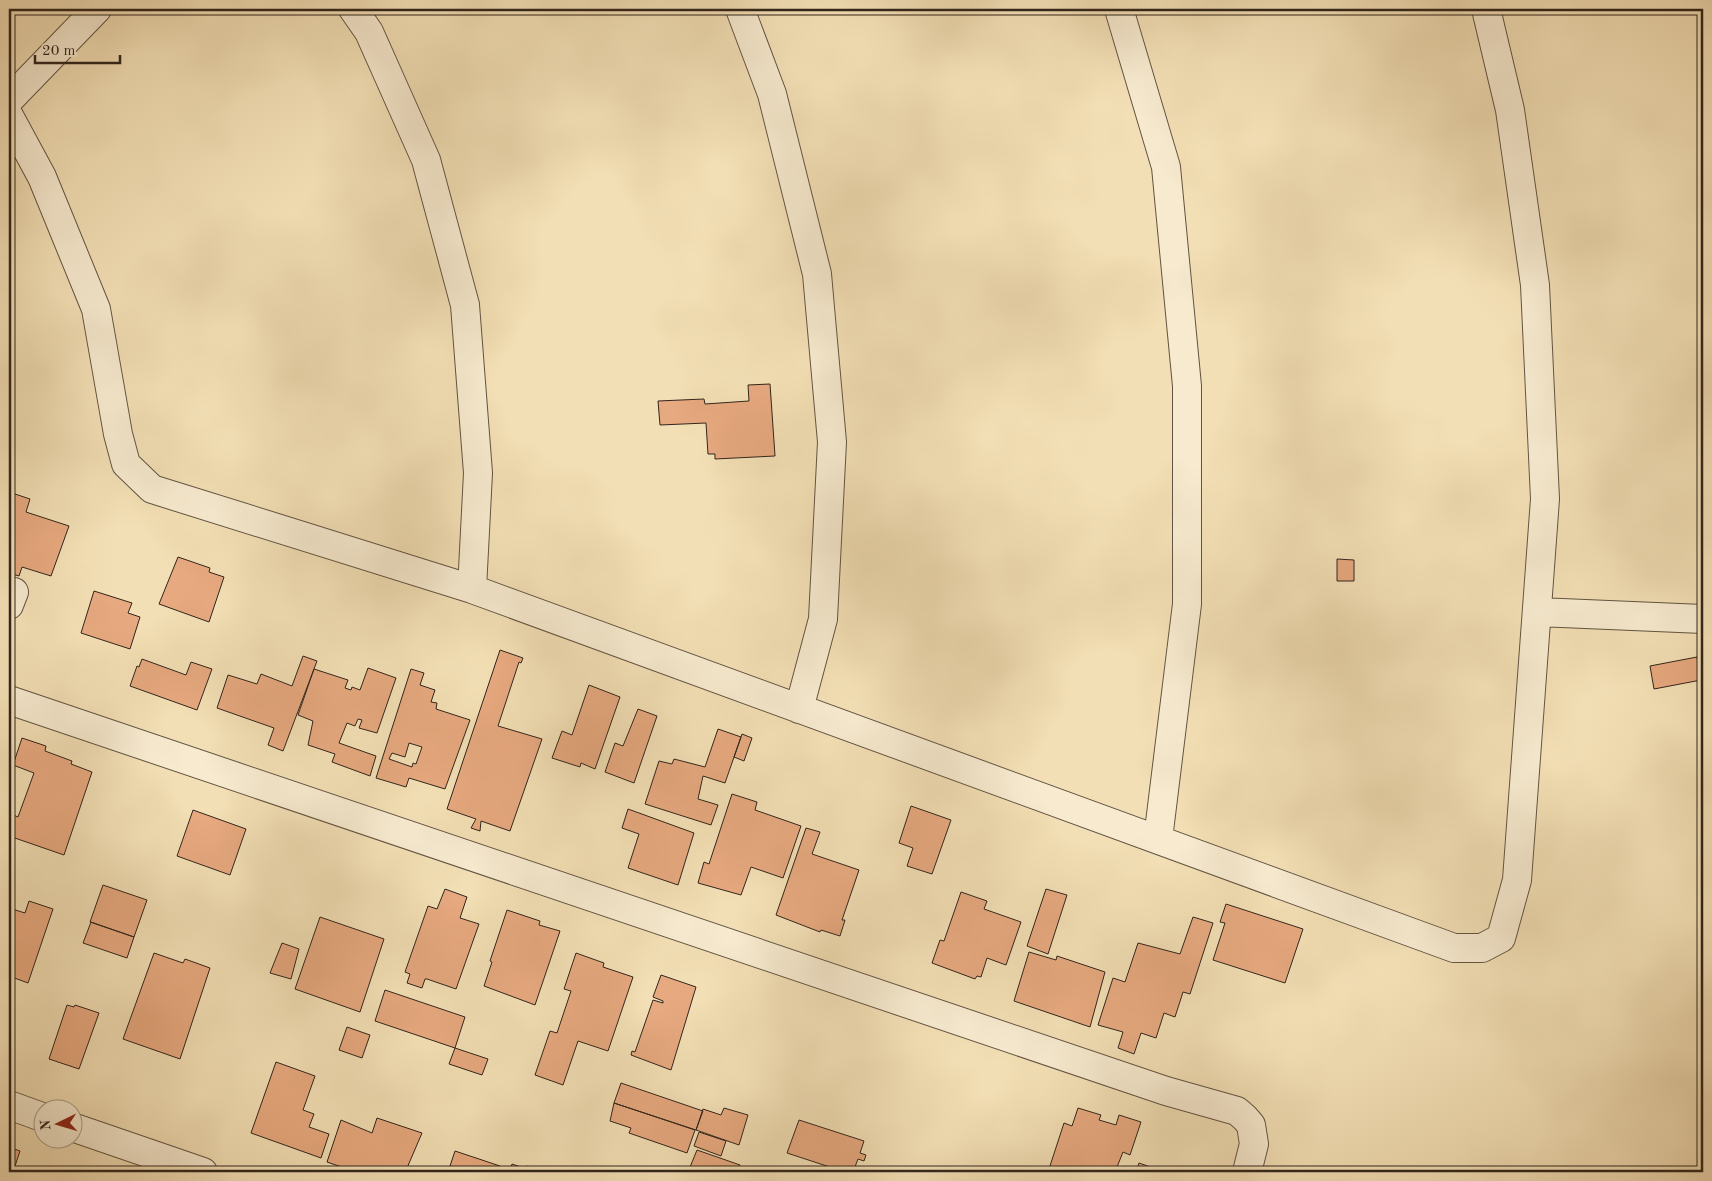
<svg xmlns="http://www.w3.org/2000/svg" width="1712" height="1181" font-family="'Old Standard TT',serif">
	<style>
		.building { fill: #e7a97f; stroke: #31251c; fill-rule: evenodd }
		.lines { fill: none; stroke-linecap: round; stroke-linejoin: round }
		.minor-casing { stroke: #625442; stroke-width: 30 }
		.minor { stroke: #f7eacf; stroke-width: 28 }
	</style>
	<rect width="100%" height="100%" fill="#f3dfb5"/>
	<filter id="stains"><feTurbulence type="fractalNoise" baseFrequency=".004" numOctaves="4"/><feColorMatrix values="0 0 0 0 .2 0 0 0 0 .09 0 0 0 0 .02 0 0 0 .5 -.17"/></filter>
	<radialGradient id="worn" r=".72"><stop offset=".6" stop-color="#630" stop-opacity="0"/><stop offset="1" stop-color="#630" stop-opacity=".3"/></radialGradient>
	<path class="building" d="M770,384L775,456L715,459V454H708L706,423L660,425L658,401L704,399L705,404L749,401L748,385Z
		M15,494L30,499L26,512L69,526L51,576L22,567L19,576L9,573V513Z
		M178,557L210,568L209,572L224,577L209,622L159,604Z
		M1337,559L1354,560V581H1337Z
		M94,591L132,603L128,613L140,617L130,649L81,633Z
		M500,650L523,658L521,663L519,662L498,726L542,739L510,831L481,821L480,831L471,828L476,819L447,809Z
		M303,656L317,661L283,751L268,745L274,728L217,708L228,675L257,684L261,674L292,686Z
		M1697,657L1701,680L1654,689L1650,666Z
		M142,659L186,675L191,662L212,669L197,710L130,686L137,666L139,667Z
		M368,668L396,678L377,733L359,728L362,720L358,719L355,726L347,723L339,743L376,756L370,776L332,762L335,754L308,745L313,721L298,715L314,669L348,680L345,688L351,690L352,687L360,690Z
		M411,669L424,673L420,685L435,690L431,702L437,703L436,709L470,720L445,789L409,778L406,787L376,778ZM409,743L422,747L416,764L413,763L412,767L389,759L392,753L405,757Z
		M589,685L620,697L595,769L581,763L580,767L552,758L562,731L572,735Z
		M638,709L657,716L634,783L605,772L615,743L623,746Z
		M718,729L741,737L725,783L703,776L698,799L718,805L711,825L645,804L659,761L672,764L674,759L705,767Z
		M742,734L752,738L744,761L734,757Z
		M22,738L46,746L45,751L72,761L71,764L92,772L64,855L9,836V813L18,817L34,773L13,765Z
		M732,794L757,802L755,810L801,826L783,878L751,867L741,895L698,883L704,862L709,864Z
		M911,806L951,820L932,874L907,866L913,848L899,843Z
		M628,809L694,833L678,885L628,868L639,834L622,828Z
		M193,810L246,829L230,875L177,856Z
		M806,828L820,832L812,854L859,870L842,920H845L840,936L821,930L820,932L776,915Z
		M103,885L147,900L134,937L90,922Z
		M445,889L467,897L460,918L479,924L456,989L427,979H425L422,988L407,983L410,974L405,972L428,906L437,909Z
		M1046,889L1067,895L1048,954L1027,946Z
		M961,892L987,901L984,909L1021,922L1006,965L987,958L981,977L977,976L975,979L932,963L940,940L944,941Z
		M29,901L53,909L28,983L9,976V908L25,913Z
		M1226,904L1303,929L1285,983L1213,960L1225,923L1220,922Z
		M507,910L540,921L539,925L560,931L535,1005L484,986L492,962L490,961Z
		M320,917L384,939L360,1012L295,989Z
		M1193,917L1213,923L1190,994L1183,992L1175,1017L1164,1013L1156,1038L1141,1033L1134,1054L1118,1048L1123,1032L1098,1025L1113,978L1125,982L1138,943L1180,954Z
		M91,922L134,937L127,958L83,943Z
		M282,943L299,949L291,979L270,973Z
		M1029,952L1056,960L1057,956L1105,972L1090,1027L1014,1001Z
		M154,953L183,963L185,959L210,968L180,1059L123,1039Z
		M576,953L604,963L603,967L633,977L608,1051L578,1041L563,1085L535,1075L550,1031L557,1033L571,991L564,989Z
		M661,975L696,987L671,1070L631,1055L632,1051L635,1052L653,1000L663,1003V1001L653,997Z
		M385,990L465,1017L455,1048L375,1021Z
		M67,1005L74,1007L75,1005L99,1013L79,1069L49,1059Z
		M347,1027L370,1035L362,1058L339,1050Z
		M455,1048L488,1059L482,1075L449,1064Z
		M276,1062L315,1076L303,1110L314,1114L309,1127L329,1134L321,1158L251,1133Z
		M621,1083L703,1111L696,1130L614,1103Z
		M614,1103L695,1130L687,1153L629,1133L631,1128L610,1121Z
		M724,1108L748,1115L739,1145L696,1130L703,1109L721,1115Z
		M1078,1108L1101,1115L1099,1120L1116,1125L1119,1115L1141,1122L1130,1155L1123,1152L1115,1172H1048L1064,1123L1072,1126Z
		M377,1118L422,1133L407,1168H410L408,1172H356L327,1162L341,1120L372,1133Z
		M799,1120L864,1141L860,1153L866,1155L864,1161L858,1159L853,1172H845L787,1153Z
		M699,1132L726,1141L721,1156L694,1146Z
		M9,1147L20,1151L13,1172H9Z
		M697,1150L740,1165L737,1172H688Z
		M455,1151L500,1166L498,1172H448Z
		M1139,1163L1165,1172H1136Z
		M512,1164L527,1169V1166L545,1172H509Z"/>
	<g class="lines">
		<g class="minor-casing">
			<path id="minor" d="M353,9L369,32L426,160L465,305L478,473L472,589
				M740,9L772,94L817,274L832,442L823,619L799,709
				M1119,9L1166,167L1187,386V604L1158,839
				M9,100L97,9
				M9,116L42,177L96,309L118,434L126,464L152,489L472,589L1454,948H1482L1501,938L1517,880L1545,499L1535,285L1510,110L1486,9
				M9,605L14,592
				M1538,612L1703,619
				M9,700L1166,1091L1237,1111L1245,1118L1251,1125L1254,1144L1247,1172
				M9,1105L42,1117
				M72,1127L203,1172"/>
		</g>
		<use href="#minor" class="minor"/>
	</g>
	<rect width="1712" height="1181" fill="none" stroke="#f3dfb5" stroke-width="30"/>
	<rect x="10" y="10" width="1692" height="1161" fill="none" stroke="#31251c" stroke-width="2.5"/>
	<rect x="15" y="15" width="1682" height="1151" fill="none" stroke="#31251c"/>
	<g transform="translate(58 1124) rotate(265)"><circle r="24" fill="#f7eacf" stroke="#a89b87"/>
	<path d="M0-4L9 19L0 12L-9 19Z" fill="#8f2418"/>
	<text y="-8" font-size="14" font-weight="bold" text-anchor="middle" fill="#31251c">N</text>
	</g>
	<path d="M35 55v8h85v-8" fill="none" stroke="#31251c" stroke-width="2.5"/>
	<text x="42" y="55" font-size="15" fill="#31251c" stroke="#f7eacf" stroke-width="4" paint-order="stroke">20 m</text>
	<rect width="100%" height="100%" filter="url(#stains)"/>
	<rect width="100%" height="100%" fill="url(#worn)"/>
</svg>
